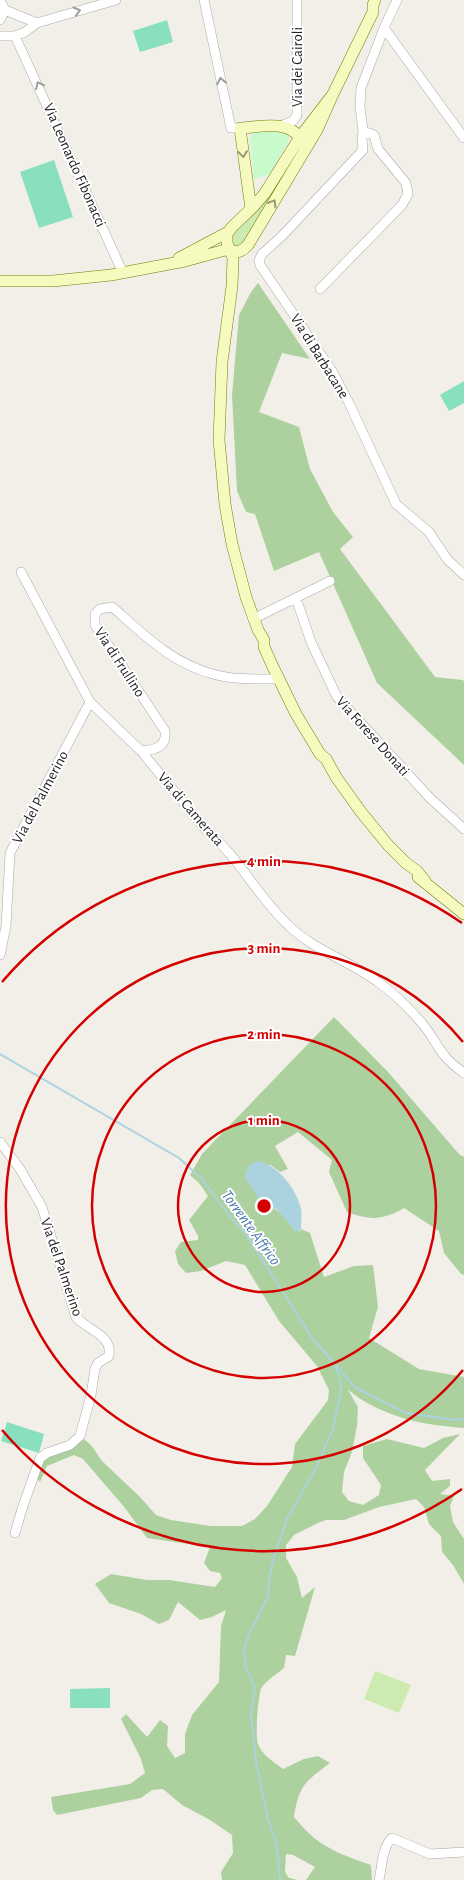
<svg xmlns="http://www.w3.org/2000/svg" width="464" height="1880" font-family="'Alegreya Sans',sans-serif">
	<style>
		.grass { fill: #cdebb0 }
		.forest { fill: #add19e }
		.park { fill: #c8facc }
		.pitch { fill: #88e0be }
		.water { fill: #aad3df }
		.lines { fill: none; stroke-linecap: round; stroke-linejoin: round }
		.stream { stroke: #aad3df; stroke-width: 2 }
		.street-casing { stroke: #a9a9a9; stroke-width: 10 }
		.secondary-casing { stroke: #707d05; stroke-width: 12 }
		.street { stroke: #fff; stroke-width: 9 }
		.secondary { stroke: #f7fabf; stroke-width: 11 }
		.oneway { stroke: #9c9c9c }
		.oneway2 { stroke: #979978 }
		.ring { fill: none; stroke: #d40000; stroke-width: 2.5 }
		.labels { text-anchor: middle; stroke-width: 4; stroke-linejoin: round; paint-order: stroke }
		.street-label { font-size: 15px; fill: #222; stroke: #fff }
		.water-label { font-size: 16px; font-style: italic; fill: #4a7aab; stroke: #fff }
		.centre { fill: #d40000; stroke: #fff; stroke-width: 2.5 }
		.ring-label { font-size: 15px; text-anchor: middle; font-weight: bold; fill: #d40000; stroke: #fff; stroke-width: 4; stroke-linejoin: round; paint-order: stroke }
	</style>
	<rect width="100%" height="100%" fill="#f2efe9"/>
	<path class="grass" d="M301,148L245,244L233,247L231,238L296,149Z
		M375,1671L411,1685L399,1713L364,1699Z"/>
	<path class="forest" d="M258,283L310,359L282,353L259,412L299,427L310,469L333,512L353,537L340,549L435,677L463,680L464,682V765L377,683L319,552L274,571L255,514L246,512L237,491L232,395L239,315L251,292Z
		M334,1017L388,1072L459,1154L464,1157V1275L461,1274L444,1253L439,1231L404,1208C382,1221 369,1220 347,1212L329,1172L332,1160L298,1132L275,1146L288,1169L280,1172L269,1164L272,1208C285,1211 288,1228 300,1231L301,1229L310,1233L324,1277L354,1266L373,1265L378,1307L369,1338L419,1369L464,1377V1428C427,1425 396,1420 364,1401C358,1398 353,1393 348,1390L358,1407L357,1426L352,1452L344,1472L342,1492L349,1501L363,1505L379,1495L381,1485L363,1458V1446L387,1439L424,1448L443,1438L460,1434L425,1470L432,1481L450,1479V1486L440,1494L454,1496L450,1506L453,1522L464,1539V1584L453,1565L442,1552L441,1536L429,1524L424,1507L416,1499L379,1507L344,1520H326L318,1523L294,1535L286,1545V1558L297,1577L302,1598L315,1587L295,1656L286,1655L284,1668C277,1674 265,1681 261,1689C258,1697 255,1737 258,1744C262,1755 274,1762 283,1769L304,1759L318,1756L330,1763C305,1782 299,1785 294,1817C300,1824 306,1831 313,1837C330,1851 351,1858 371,1865L372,1880H306L315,1867L293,1855L286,1854L285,1872L289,1878L298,1880H222L221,1872L233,1853L232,1835L210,1820L182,1805L163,1789L152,1790L141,1798L57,1815L53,1810L51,1797L130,1784L145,1773L141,1759L121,1719L126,1714L147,1737L160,1720L168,1726L167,1746L175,1758L185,1753V1734L192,1715L219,1682L221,1626L226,1610L212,1617L200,1620L178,1602L169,1620L159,1624L141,1614L109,1603L95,1584L111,1574L147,1580H169L215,1587L222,1578L220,1573L210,1571L204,1563L210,1547L147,1538L125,1508L83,1459L74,1455L47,1466L40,1482L34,1475L40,1458L80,1436L91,1445L102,1461L140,1497L156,1515L171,1520L211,1526H242L255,1519L267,1506L292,1467L295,1444L328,1400L329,1390L317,1366L279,1321L245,1265L226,1261L201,1271L186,1273L178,1264L175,1251L181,1242L198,1240V1236L189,1220L208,1196L199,1183L190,1175L202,1154Z"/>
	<path class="park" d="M277,131L286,133L289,137L288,142L270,174L254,179L250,139L253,133Z"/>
	<path class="pitch" d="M167,20L173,42L140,52L133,31Z
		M54,160L73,217L39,228L20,172Z
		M464,381V403L449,411L440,395Z
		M7,1422L44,1434L39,1453L1,1441Z
		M110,1688V1708H70V1689Z"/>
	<path class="water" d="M259,1161C279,1167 296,1188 301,1209C302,1216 301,1223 301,1229L297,1232L294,1230L277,1209L272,1208L258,1198L245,1177C247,1168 249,1163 259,1161Z"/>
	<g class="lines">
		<path class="stream" d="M0,1054L179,1158L202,1179L232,1219L246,1234L312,1338L356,1388L406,1413L455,1420L464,1419
			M280,1880L277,1845L268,1819L256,1762L251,1713L255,1687L246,1668L244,1649L249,1635L268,1597L269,1578L274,1557L287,1519L318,1464L333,1428L341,1390L340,1378L335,1367"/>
		<g class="street-casing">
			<path id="street" d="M0,0L5,10
				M204,0L231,128H240
				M5,10L37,23
				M0,20L5,10
				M384,28L464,138
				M0,36H15L25,32L37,23L116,0
				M15,36L123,273
				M283,125L293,121L297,115V0
				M363,150L282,236L262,254L259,260L260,265L332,371L349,403L396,504L429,532L447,559L464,575
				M363,150L362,139L363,131L360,107L361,88L384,28L397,0
				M320,289L402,205L408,194L406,183L378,149L374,135L363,131
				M21,572L90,702L141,751L206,830C239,857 257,896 288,925C313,950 350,961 378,982C395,994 412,1011 425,1027C432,1036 437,1046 444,1055C449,1062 457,1068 464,1073
				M296,598L311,642L337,697L430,798L464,829
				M253,619L330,581
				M141,751C155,750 167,747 165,731L95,625V614L100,609L112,607L117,611C146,637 174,664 213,674C233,680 257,679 278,679
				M0,955L6,926L10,853L90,702
				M0,1142L20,1169L42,1207L76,1317C87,1330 113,1335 109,1356L98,1363L95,1369L91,1395L80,1436L70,1445L47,1453L40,1458L22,1509L15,1533
				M379,1880C382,1867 382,1847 392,1838L430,1854L464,1852"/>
		</g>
		<g class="secondary-casing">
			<path id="secondary" d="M333,94L300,137L265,193L254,206L232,227L227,234V243L233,258L232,286L222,362L219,440L225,504L232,544L246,597L258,630L264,640V647L273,667L296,714L320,754L326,759L336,777L361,812L388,845L406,863L417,871L425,881
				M251,209L240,128C262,127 293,118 303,144
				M229,249C238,254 241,252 248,245L317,130L333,94L373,12V5L375,0
				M179,258L228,232
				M0,281H53L111,275L185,261L229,249
				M418,877L464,914"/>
		</g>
		<use href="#street" class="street"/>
		<use href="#secondary" class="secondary"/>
	</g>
	<defs><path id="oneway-chevron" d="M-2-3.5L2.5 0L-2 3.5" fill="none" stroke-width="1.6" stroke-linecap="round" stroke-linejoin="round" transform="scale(1.25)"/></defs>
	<g class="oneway">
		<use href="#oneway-chevron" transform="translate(77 11) rotate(-16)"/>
		<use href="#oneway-chevron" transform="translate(221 81) rotate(-102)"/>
		<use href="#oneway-chevron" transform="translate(39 85) rotate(-115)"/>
	</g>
	<g class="oneway2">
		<use href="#oneway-chevron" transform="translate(243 154) rotate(83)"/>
		<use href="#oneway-chevron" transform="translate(273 203) rotate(-59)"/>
	</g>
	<g class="ring">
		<circle cx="264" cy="1206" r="86"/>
		<circle cx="264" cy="1206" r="172"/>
		<path d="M463 1370A258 258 0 1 1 463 1042"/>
		<path d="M462 1489A345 345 0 0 1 2 1430M2 982A345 345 0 0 1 462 923"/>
	</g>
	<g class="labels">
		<g class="street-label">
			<text transform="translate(297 67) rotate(-90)" y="5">Via dei Cairoli</text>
			<text transform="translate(75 165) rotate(66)" y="5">Via Leonardo Fibonacci</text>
			<text transform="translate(320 356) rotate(58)" y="5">Via di Barbacane</text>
			<text transform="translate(120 662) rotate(57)" y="5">Via di Frullino</text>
			<text transform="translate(373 736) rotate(48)" y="5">Via Forese Donati</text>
			<text transform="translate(40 797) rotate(-62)" y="5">Via del Palmerino</text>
			<text transform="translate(191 809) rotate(49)" y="5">Via di Camerata</text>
			<text transform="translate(62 1267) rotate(71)" y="5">Via del Palmerino</text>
		</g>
		<g class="water-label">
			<text transform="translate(252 1227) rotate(54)" y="6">Torrente Affrico</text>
		</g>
	</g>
	<circle cx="264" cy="1206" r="8" class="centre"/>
	<g class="ring-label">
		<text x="264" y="866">4 min</text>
		<text x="264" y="953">3 min</text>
		<text x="264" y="1039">2 min</text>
		<text x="264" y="1125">1 min</text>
	</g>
</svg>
